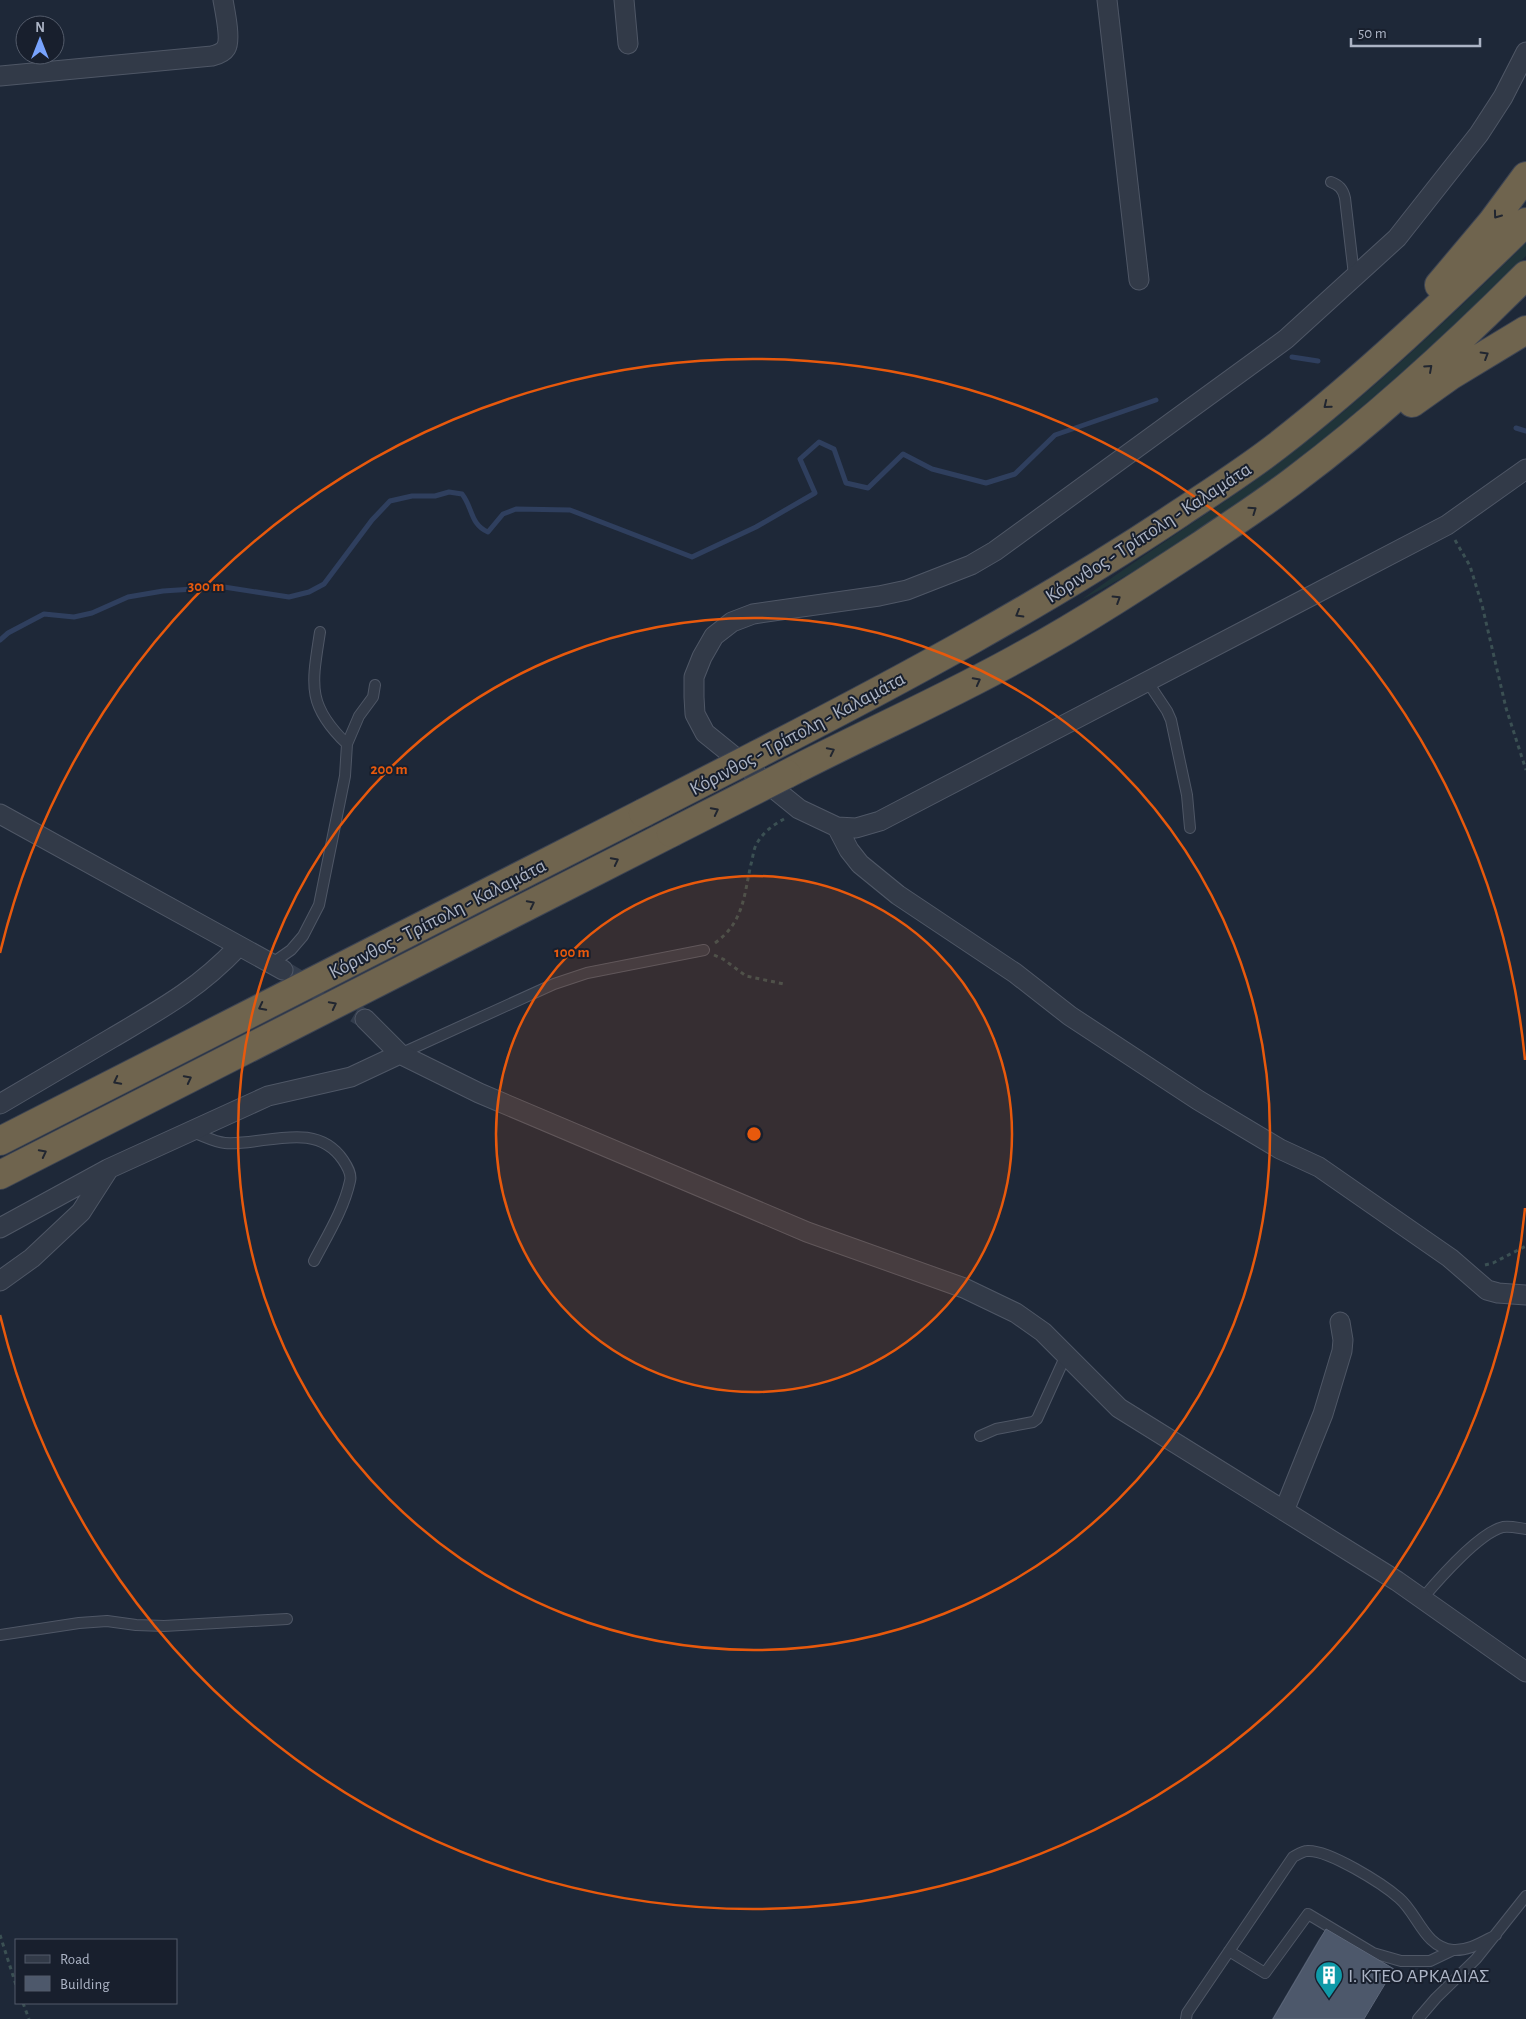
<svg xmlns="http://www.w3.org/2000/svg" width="1526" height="2019" font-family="'Alegreya Sans',sans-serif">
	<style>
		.grass { fill: #203439 }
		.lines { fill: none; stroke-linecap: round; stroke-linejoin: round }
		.stream { stroke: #2f3f5e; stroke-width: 5 }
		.street-tunnel { stroke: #333d4d; stroke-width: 19; stroke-dasharray: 19 9; stroke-linecap: butt }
		.lane-casing { stroke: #4f5766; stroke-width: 12 }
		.street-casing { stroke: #4f5766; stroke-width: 21 }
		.highway-casing { stroke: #3d4453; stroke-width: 30 }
		.path { stroke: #3b5053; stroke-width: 3; stroke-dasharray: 4 4; stroke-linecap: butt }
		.lane { stroke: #323a48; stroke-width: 10 }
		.street { stroke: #323a48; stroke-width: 19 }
		.highway { stroke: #6f644e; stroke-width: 28 }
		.highway-bridge-casing { stroke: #3d4453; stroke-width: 30; stroke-linecap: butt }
		.highway-bridge { stroke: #6f644e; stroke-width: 28 }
		.wall { fill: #424d60 }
		.building { fill: #4d586b; stroke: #5c6679 }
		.oneway { stroke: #212630 }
		.ring { fill: none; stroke: #e8590c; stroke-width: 2.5 }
		.labels { text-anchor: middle; stroke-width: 4; stroke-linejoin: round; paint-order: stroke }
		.street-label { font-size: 20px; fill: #acb4c5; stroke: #181f2d }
		.poi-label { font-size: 20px; fill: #acb4c5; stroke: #181f2d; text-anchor: start }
		.centre { fill: #e8590c; stroke: #181f2d; stroke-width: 2.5 }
		.ring-label { font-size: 15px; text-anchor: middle; font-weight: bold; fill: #e8590c; stroke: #181f2d; stroke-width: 4; stroke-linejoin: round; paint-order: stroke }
	</style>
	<rect width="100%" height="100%" fill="#1e2838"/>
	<path class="grass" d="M1526,243V256C1392,387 1249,514 1081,600C1147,551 1218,509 1283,460C1370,394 1449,319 1526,243Z"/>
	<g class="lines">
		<path class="stream" d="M1292,357L1318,361
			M1516,428L1526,431
			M0,640L8,633L44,614L74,617L92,613L128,597L163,591L224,587L289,597L309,592L324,584L372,520L390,501L412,496H435L449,492L462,494C473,508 470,524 488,532L503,514L516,509L570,510L692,557L756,527L815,493L800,459L819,442L834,449L846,483L868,488L903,454L932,469L986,483L1015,474L1055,435L1156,400"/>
		<path class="street-tunnel" d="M283,970L365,1019"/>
		<g class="lane-casing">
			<path id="lane" d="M1331,182C1339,185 1343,189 1345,198L1354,275
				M320,632C312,684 306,705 347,744
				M1147,681L1167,711L1171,720L1187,795L1190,828
				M271,964L291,950L303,936L319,905L345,776L347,744L359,716L373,697L375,685
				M400,1054L554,984L587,973L704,950
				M192,1132C202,1135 214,1142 225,1143C264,1146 315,1119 343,1160C347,1166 352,1174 350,1181C344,1209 327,1236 314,1261
				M980,1436L996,1429L1033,1422L1037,1419L1066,1355
				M1422,1599C1438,1580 1479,1533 1503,1527C1511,1526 1518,1528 1526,1529
				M0,1635L79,1623L107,1621L136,1625L164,1626L287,1619
				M1229,1951L1265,1973L1308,1914L1373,1953L1401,1961H1430L1453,1950
				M1186,2019L1187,2013L1293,1857C1297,1855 1303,1851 1307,1851C1328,1849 1383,1884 1399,1898C1418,1914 1424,1947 1453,1950C1469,1951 1482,1942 1496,1935
				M1418,2019L1436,1998L1476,1959L1526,1896"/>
		</g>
		<g class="street-casing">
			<path id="street" d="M624,0L628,44
				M1107,0L1139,280
				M1526,52L1503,97L1479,134L1397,238L1286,339L995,551L971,565L907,590L879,596L753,614L732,622L714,636L702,657L694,677V697L695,714L705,733L799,809L837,827L856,828L880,821L1447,525L1526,469
				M0,76L212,56C216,55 223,53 226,48C231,40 225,11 223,0
				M0,814L283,970
				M837,827L849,850L860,864L898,895L1015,973L1070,1016L1198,1100L1280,1149L1319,1167L1450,1258L1487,1290L1498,1293L1526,1295
				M365,1019L400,1054L479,1093L807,1232L964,1288L1016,1313L1043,1332L1119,1408L1397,1581L1526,1672
				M0,1104C37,1082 75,1060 112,1038C161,1009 198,989 238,947
				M0,1228L108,1169L268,1096L351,1077L400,1054
				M0,1281L32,1258L81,1212L108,1170
				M1284,1511L1323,1414L1342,1351L1343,1340L1340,1322"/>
		</g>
		<g class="highway-casing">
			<path id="highway" d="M1439,285L1492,222L1526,176
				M1412,403L1450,376L1526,330
				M758,754C902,680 1045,603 1180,513C1213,491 1246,470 1277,446C1366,377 1446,300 1526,222
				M787,774C866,733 947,698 1025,654C1085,621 1143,583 1201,545C1233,523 1266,502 1297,478C1378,417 1454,347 1526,275
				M0,1141L643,813
				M0,1175L671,833"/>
		</g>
		<path class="path" d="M1455,540L1470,566L1482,605L1506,708L1526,770
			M715,943C744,922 744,895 751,864C753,858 753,851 756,845C762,833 773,825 784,819
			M714,955L723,959L746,976L784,984
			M1485,1265L1493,1263L1526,1246
			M0,1935L16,1985
			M23,2003L29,2019"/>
		<use href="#lane" class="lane"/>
		<use href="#street" class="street"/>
		<use href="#highway" class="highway"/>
		<g class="highway-bridge-casing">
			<path id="highway-bridge" d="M643,813L758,754
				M671,833L787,774"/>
		</g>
		<use href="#highway-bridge" class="highway-bridge"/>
	</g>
	<path class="wall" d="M1326,1929L1364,2019H1272L1319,1939Z"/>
	<path class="building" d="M1326,1929L1394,1969L1364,2019H1273Z"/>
	<defs><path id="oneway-chevron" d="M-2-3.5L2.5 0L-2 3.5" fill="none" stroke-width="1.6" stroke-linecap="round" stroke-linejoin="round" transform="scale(1.25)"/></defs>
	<g class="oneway">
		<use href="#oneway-chevron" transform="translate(1497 215) rotate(126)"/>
		<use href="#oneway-chevron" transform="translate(1485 355) rotate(-31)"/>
		<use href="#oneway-chevron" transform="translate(1429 368) rotate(-42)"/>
		<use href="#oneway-chevron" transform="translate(1327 405) rotate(141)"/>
		<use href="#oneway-chevron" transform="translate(1253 510) rotate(-35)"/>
		<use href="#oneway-chevron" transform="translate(1117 599) rotate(-32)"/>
		<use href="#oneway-chevron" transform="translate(1019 614) rotate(150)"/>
		<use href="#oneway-chevron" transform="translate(977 681) rotate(-28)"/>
		<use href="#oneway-chevron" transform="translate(831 751) rotate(-26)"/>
		<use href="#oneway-chevron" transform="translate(715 811) rotate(-27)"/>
		<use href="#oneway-chevron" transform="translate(615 861) rotate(-27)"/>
		<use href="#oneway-chevron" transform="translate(531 904) rotate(-27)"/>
		<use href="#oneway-chevron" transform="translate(333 1005) rotate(-27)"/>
		<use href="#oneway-chevron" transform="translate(262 1007) rotate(153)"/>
		<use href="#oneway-chevron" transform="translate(188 1079) rotate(-27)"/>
		<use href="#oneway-chevron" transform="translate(117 1081) rotate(153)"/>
		<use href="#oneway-chevron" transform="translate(43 1153) rotate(-27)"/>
	</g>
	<circle cx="754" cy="1134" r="258" fill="#e8590c" fill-opacity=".12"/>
	<g class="ring">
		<circle cx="754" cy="1134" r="258"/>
		<circle cx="754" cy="1134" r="516"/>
		<path d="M1525 1208A775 775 0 0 1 0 1315M0 953A775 775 0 0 1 1525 1060"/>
	</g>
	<defs>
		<g id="building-pin" transform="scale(1.4375)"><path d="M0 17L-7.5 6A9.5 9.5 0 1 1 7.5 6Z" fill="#0f9aa8" stroke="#181f2d"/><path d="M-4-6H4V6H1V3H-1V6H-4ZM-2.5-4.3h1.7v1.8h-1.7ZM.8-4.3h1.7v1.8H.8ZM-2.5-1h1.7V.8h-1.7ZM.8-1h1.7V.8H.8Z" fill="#fff"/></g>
	</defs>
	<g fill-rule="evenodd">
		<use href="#building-pin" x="1329" y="1975"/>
	</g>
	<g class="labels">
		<g class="street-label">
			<text transform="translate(1148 532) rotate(-33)" y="7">Κόρινθος - Τρίπολη - Καλαμάτα</text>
			<text transform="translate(797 733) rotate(-28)" y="7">Κόρινθος - Τρίπολη - Καλαμάτα</text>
			<text transform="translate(437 918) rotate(-27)" y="7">Κόρινθος - Τρίπολη - Καλαμάτα</text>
		</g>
		<g class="poi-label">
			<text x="1348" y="1982">Ι. ΚΤΕΟ ΑΡΚΑΔΙΑΣ</text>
		</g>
	</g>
	<circle cx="754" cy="1134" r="8" class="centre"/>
	<g class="ring-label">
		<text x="206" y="591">300 m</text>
		<text x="389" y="774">200 m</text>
		<text x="572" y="957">100 m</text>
	</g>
	<rect x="15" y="1939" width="162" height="65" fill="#181f2d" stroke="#535b6a"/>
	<rect x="25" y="1955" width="25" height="8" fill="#323a48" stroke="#535b6a"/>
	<text x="60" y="1964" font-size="15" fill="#acb4c5">Road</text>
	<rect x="25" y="1976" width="25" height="15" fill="#4d586b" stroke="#535b6a"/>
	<text x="60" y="1989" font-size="15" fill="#acb4c5">Building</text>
	<g transform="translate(40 40)"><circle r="24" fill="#181f2d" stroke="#535b6a"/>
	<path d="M0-4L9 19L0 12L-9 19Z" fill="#78a3fe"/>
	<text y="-8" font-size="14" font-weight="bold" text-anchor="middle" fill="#acb4c5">N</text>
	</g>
	<path d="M1351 38v8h129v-8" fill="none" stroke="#acb4c5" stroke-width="2.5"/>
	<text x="1358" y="38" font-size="15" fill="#acb4c5" stroke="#181f2d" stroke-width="4" paint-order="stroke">50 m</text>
</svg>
